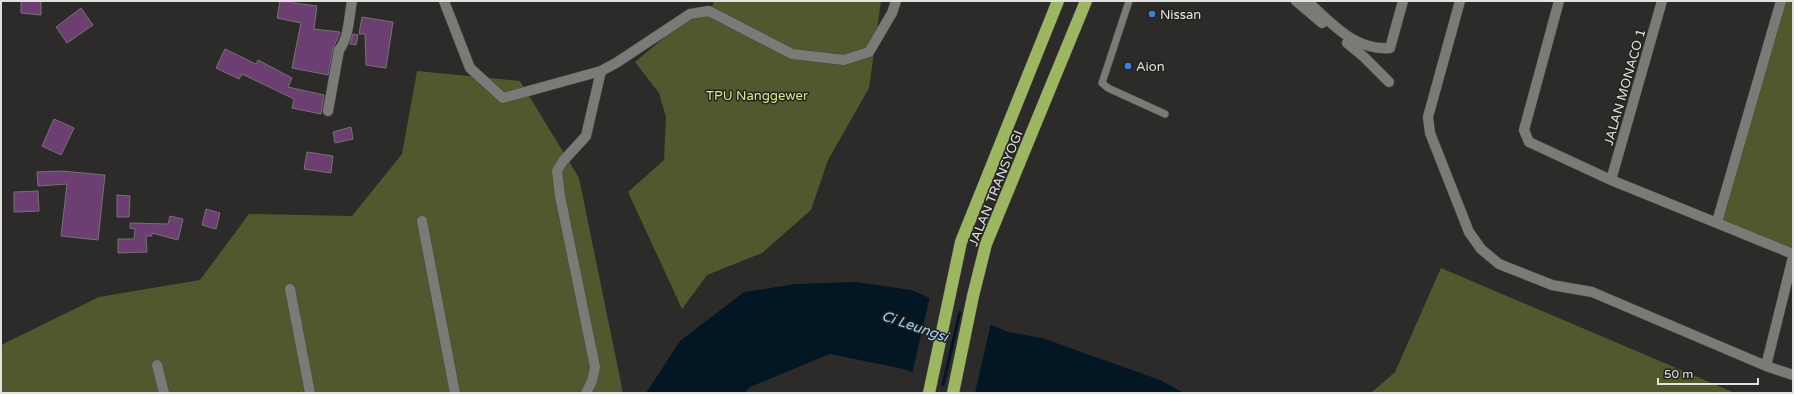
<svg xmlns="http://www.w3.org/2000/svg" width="1794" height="394" font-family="'Varela Round',sans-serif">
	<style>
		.green { fill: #4f592d }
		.water { fill: #031624 }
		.pier { fill: #2d2b29 }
		.building { fill: #6c3e71; stroke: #757275 }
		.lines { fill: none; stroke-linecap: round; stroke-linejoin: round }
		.lane-casing { stroke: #4a4948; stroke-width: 8 }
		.street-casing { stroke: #4a4948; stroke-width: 11 }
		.highway-casing { stroke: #4a4948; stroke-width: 13 }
		.lane { stroke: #7b7a77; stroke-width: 7 }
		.street { stroke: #7b7a77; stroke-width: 10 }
		.highway { stroke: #9db662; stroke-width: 12 }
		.shop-dot { fill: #3f7fe0; stroke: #23221f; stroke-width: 1.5 }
		.labels { text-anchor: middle; stroke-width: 3; stroke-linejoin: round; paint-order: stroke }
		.poi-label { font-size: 13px; fill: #e2e1e0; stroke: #23221f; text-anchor: start }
		.street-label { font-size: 13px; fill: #e2e1e0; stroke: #23221f }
		.park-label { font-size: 13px; fill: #d5eb87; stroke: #23221f }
		.water-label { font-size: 14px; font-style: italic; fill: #a2d3fc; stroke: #23221f }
	</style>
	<rect width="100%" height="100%" fill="#2d2b29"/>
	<path class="green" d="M714,1H881L869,88L828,160L811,210L762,253L707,275L682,309L628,192L664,160L666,117L659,93L635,62L678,26L711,11Z
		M1783,1H1793V254L1729,226L1723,219L1724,210Z
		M417,71L520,81L579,178L623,393H1V345L99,297L200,280L249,214L352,216L402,154Z
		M1441,268L1735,393H1371L1395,372Z"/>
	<path class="water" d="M856,282L911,290L1008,332L1042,338L1160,380L1184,393H960L904,369L830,354L750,387L744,393H646L680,341L744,292L796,284Z"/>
	<path class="pier" d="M930,296L959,309L941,387L912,374Z
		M962,310L991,323L975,393H955L944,388Z"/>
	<path class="building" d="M21,1H41V15L21,13Z
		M280,1H294L293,3L317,6L314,29L340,32L333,49L328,75L292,68L301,23L277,18Z
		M81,8L93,25L67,43L56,27Z
		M362,17L393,22L386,68L366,65L365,34H359Z
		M353,34L358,35L356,45L350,44Z
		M225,49L256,64L258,60L292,78L288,87L324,95L321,114L292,108L294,99L242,74L239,79L216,68Z
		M54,119L74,128L61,155L42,146Z
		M351,127L353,139L335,143L333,132Z
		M307,152L333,156L331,173L304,169Z
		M61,171L105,175L98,240L61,236L67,184L38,186L37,172Z
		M38,191L39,211L14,212V192Z
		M117,195L130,196L129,217H117Z
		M206,209L220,213L216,229L202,225Z
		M170,216L183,219L178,240L152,233V236H146L147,252L118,253V239H134L135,229L130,228V223L168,224Z"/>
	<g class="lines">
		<g class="lane-casing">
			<path id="lane" d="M1129,1L1102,83L1108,88L1165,114"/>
		</g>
		<g class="street-casing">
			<path id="street" d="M444,1L470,68L503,98L601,71L616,63L690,14L709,11L792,54L844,60L869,52L892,13L896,1
				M1296,1L1322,23
				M1307,1C1332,23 1354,51 1390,48L1403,1
				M1460,1L1428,117L1430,133L1469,232L1481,249L1499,264L1552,285L1592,292L1766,366L1793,375
				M1559,1L1524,130L1529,142L1611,180L1793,254
				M1347,43L1364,57L1389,82
				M328,111L339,50C349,38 349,16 352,1
				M1611,180L1662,1
				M422,221L455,393
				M1717,222L1781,1
				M290,289L310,393
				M157,365L164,393
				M1766,366L1793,257
				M586,393L592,381L595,367L560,196L557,171L563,161L586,136L601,71"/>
		</g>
		<g class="highway-casing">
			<path id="highway" d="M929,393L961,242L1058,1
				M953,393L973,296L986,244L1086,1"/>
		</g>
		<use href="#lane" class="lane"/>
		<use href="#street" class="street"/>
		<use href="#highway" class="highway"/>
	</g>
	<g class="shop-dot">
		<circle cx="1152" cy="14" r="4"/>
		<circle cx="1128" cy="66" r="4"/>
	</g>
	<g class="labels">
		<g class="poi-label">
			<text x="1160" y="19">Nissan</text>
			<text x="1136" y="71">Aion</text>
		</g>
		<g class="street-label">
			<text transform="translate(1624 87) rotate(-74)" y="5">JALAN MONACO 1</text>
			<text transform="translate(995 188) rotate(-68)" y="5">JALAN TRANSYOGI</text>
		</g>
		<g class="park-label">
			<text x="757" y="100">TPU Nanggewer</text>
		</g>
		<g class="water-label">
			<text transform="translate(915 326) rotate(19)" y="5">Ci Leungsi</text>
		</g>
	</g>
	<rect width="1794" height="394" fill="none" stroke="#e2e1e0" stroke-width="4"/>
	<path d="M1658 378v6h100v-6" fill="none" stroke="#e2e1e0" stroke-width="2"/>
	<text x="1664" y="378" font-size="12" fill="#e2e1e0" stroke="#23221f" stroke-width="3" paint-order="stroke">50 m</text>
</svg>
